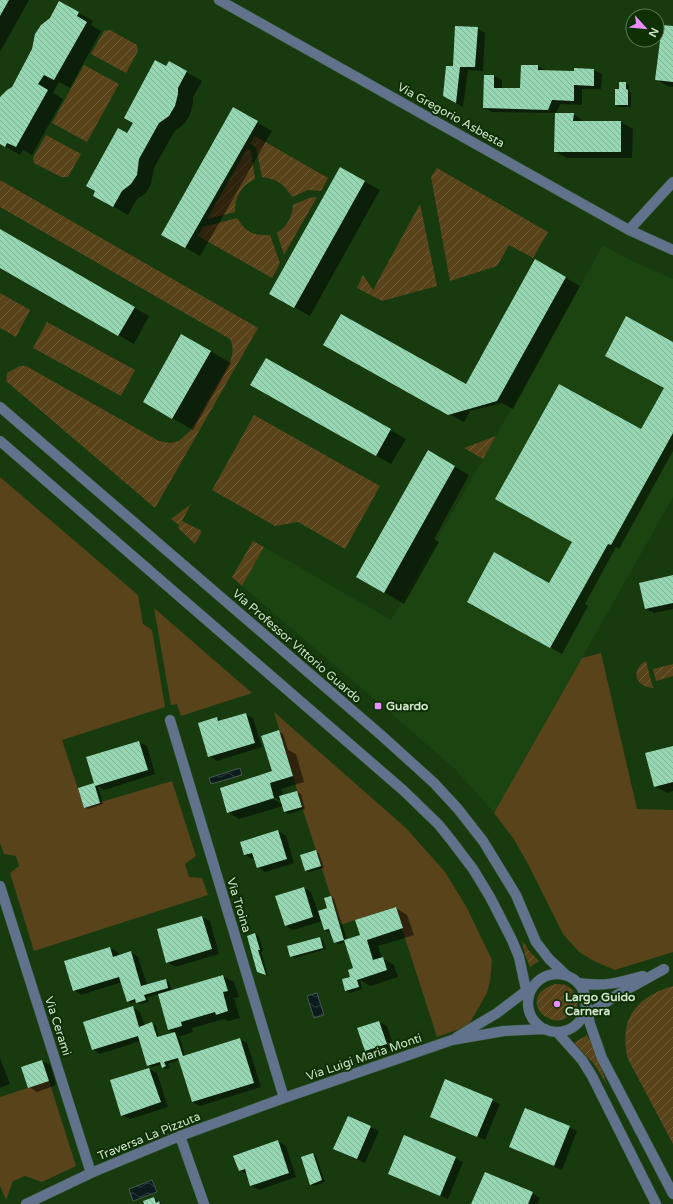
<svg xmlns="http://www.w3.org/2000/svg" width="673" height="1204" font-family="'Varela Round',sans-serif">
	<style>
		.built { fill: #1b4411 }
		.green { fill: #59431a }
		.garden { fill: url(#garden-furrows) }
		.water { fill: url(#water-waves); stroke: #465851 }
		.shadow { fill: #0007; fill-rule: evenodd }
		.building { fill: url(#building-back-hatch) }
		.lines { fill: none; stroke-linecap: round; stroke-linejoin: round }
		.minor-casing { stroke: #34562d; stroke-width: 11 }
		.minor { stroke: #61728d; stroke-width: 10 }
		.poi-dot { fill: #e98dfe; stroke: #0d3004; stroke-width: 1.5 }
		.labels { text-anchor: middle; stroke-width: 4; stroke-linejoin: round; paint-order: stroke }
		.street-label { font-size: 12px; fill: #cfe4ca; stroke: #0d3004 }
		.poi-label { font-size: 12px; font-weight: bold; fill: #cfe4ca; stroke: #0d3004; text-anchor: start }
	</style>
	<defs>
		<pattern id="garden-furrows" width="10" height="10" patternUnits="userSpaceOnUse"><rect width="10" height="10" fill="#59431a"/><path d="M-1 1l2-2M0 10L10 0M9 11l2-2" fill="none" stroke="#705e3a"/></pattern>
		<pattern id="water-waves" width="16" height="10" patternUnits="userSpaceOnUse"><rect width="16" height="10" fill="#0c1c1d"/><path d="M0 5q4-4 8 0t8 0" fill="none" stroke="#2e3d3c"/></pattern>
		<pattern id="building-back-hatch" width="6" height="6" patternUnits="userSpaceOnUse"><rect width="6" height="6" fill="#96d6b3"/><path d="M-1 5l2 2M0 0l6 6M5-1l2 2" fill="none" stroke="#80b296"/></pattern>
	</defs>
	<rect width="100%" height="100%" fill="#173b0f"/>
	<path class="built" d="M603,245L634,262L673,279V497L494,813L475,791L452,766L242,586L264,547L391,620L483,459Z"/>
	<path class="green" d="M0,477L138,595L143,624L152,630L165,707L62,740L84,807L172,781L196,856L185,864L189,877L202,878L208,895L34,951L10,873L19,866L16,856L4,854L0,843Z
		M154,608L252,693L181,716L177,704L171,705Z
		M601,653L637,809L673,810V952L615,970L594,961L579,952L563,934L528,864L513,838L494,813L582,658Z
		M274,712L406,828L445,872L467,908L492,960L490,981L487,993L468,1026L437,1037L395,907L340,925L302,807Z
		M49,1081L76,1166L42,1182L25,1176L13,1181L6,1200L0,1186V1097Z"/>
	<path class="garden" d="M110,30L137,45L138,51L126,73L91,54L104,31Z
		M84,65L119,84L87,142L52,123Z
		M46,135L81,154L68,177H61L34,163L33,158Z
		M255,136L328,178L321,191L308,190L292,197C285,184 276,179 262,177L256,148L250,143Z
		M247,149L251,151L255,179C241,186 235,196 235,212L207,219Z
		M437,168L548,232L533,258L509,245L497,266L450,281L431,177Z
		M0,180L258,328L155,508L6,381L7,373L20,366H26L159,441L171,443L179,441L191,430L230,362C233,354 234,347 230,339L0,207Z
		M317,197L284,255L277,233C287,226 292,218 293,205L309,198Z
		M420,204L437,286L382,301L357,288L363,275L373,290Z
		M237,218C246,232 253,236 270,235L280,263L272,278L198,236L203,227Z
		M0,293L30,310L16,337L0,328Z
		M47,322L135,370L121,396L33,348Z
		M254,415L380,486L345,549L298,522L275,526L212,490Z
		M496,436L483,459L464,448Z
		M191,504L182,521L202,531L195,544L178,528L179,525L171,519Z
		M253,541L264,547L242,586L232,577Z
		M646,661L653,688C635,687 630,670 646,661Z
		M673,664V676L656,681L653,669Z
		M522,940L529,951L539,961L530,967L525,955Z
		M555,984C559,984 563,984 567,986C574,989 579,999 577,1007C576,1010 572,1014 569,1016C550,1033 515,997 555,984Z
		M673,986V1144L628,1059C618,1019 636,997 673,986Z
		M587,1035L595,1051L607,1085L594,1064L574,1043Z"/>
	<path class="water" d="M240,768L242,775L211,784L209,778Z
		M317,993L324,1015L314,1018L307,996Z
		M152,1180L157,1192L133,1201L129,1189Z"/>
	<path class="shadow" d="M0,0H29L0,52Z
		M60,2L93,21L91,25L101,31L70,88L59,82L53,93L63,99L32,155L23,150L20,155L0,143V99L12,88Z
		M673,27V87L668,86L657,80Z
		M477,28L485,33L483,71L468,70L463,107L444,96L454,67Z
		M169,62L202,81L193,97V103L190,115L184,124L174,132L154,168L151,184L146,193L137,199L128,215L94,195Z
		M522,66H538L546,71L575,72V69L594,70L602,74L601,89H582V105L560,104L556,113L492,112L484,108L485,76H494L502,80V89H521Z
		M625,83L629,85V91L631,93V107H619L616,105L620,91Z
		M234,109L272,131L200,256L162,234Z
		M573,114L585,122H621L633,129L632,158H567L555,152Z
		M340,168L380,190L310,316L270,294Z
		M0,230L149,316L134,344L0,267Z
		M566,278L580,286L513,409L502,403L470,411L464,422L339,353L466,385Z
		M182,335L231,363L193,430L144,402Z
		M673,343V451L619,549L616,547L585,604L588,606L562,654L468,601L561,591L641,431L665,388Z
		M266,359L406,439L391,464L251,385Z
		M428,451L469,475L434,539L439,542L404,604L358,577Z
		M673,576V609L654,613L646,609L640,584Z
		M245,714L253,718L262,747L217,761L209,756L217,718L223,721Z
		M279,732L283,734L288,750L296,754L304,782L281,789L283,796L297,792L301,794L305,809L289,814L285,812L283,806L239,819L228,812L273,772ZM271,795L282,802V804L270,797Z
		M139,742L147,746L155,774L104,790L98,786L103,804L88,809L85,807L95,784Z
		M673,747V791L667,793L655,786Z
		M278,831L286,836L294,863L265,872L258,867L255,859H252L245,855Z
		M315,851L319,853L324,868L309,872L305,870Z
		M304,888L311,892L318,912L328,909L330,897L334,899L347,940L361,935L396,908L407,915L414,935L378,946L382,958L394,965L398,977L370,986L360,980L362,989L350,993L346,990L355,969L346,942L338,944L335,942L331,931L328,932L325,930L322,921L293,930L286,926Z
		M202,917L210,921L219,954L175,967L167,962L158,930Z
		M255,934L259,937L263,951L261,952L268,976L258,971Z
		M320,938L323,940L326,949L295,958L291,956Z
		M110,948L118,952L119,956L131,952L138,957L147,985L166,980L169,982L172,990L223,976L234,982L239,997L234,998L240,1018L228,1021L224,1019L192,1028L193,1032L181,1036L179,1035L185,1056L240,1039L247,1043L261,1087L200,1106L192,1102L179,1060L168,1064L169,1068L166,1069L162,1067V1064L152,1067L148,1065L140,1041L100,1054L92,1049L132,1007L140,1012L145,1026L152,1024L156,1026L159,1038L174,1033L169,1030L159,994L147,997L149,1002L141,1004L137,1002L131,1003L128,1001L122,982L81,995L74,990Z
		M379,1022L387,1026L394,1048L374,1055L366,1050Z
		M0,1058L10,1084L0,1088Z
		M42,1061L50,1065L56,1085L37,1092L29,1087Z
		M149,1069L157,1073L168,1107L130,1119L122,1115L111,1081Z
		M492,1100L500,1104L485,1140L431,1116Z
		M348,1117L379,1131L365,1163L334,1149Z
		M569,1127L577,1131L562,1170L510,1147Z
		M278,1141L286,1146L296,1177L259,1190L251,1185L248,1175L240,1170Z
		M313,1154L316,1156L325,1182L314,1186L311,1184Z
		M455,1158L463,1162L448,1199L389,1173Z
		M532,1193L540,1198L537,1204H472Z
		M154,1198L161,1203L162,1204H145Z"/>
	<path class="building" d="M0,0H9L0,16Z
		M59,1L79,12L77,16L87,22L54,80L44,75L38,84L48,90L16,147L7,143L5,147L0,144V97L7,90L12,87L32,49L35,34L41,25L50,18Z
		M662,25L673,26V82L655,80Z
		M455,26L478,27L475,67H460L456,103L443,96L446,66H453Z
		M155,60L166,66L169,61L187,71L178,88V94L175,106L169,116L159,123L139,159L137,175L131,184L122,191L113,207L93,196L95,191L86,186L118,128L127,133L133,123L124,118Z
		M521,65H538V70L574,71V68L594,69V86L574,85V101L552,100L548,110L483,108L484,75H494V88H520Z
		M619,82H626V89L628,90V105H615V89H619Z
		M233,107L258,121L185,248L161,235Z
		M555,113H574L573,121H621V152H554Z
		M340,167L365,181L294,308L269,294Z
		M0,229L135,307L118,336L0,268Z
		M535,259L566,277L497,401L448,415L323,345L341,314L466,384Z
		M626,316L673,342V433L611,545L608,544L550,648L467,602L494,552L549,583L572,542L495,499L559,384L641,429L664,388L605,356Z
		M181,334L211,351L172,419L143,402Z
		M266,358L391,429L376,456L250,385Z
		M428,450L455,466L384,593L356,577Z
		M673,575V603L645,609L639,583Z
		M246,713L255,743L208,757L198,723L217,717L218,721Z
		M279,730L293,776L270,783L274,798L227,813L220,788L272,771L261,736Z
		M139,741L148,770L95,786L100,803L84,808L78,788L94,783L86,757Z
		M673,746V782L654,787L645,753Z
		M297,791L302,807L284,812L279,796Z
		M278,830L287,859L257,868L252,853L244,855L240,842Z
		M316,850L321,866L305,871L300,855Z
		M304,887L313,917L285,926L275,896Z
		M331,896L344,940L334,943L329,929L324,930L318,911L327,908L324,898Z
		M396,907L403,928L367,940L373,960L383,957L387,970L357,980L359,987L345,991L342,979L350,977L348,970L353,968L344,940L360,935L355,920Z
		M202,916L212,949L166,963L157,929Z
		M255,933L260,950H258L266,975L257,972L247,936Z
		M320,937L323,948L290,957L287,946Z
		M110,947L113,957L131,951L141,986L166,979L168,988L144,995L146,1000L136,1003L135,999L127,1002L119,977L73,991L64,961Z
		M223,975L228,991L223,992L228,1011L216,1015L215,1012L181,1022L182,1026L168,1030L158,994Z
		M133,1006L139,1027L152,1022L157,1037L175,1032L183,1056L240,1038L254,1083L192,1102L178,1058L164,1062L166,1066L162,1068L160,1062L147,1066L138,1036L92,1050L83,1022Z
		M379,1021L387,1044L365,1051L357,1028Z
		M42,1060L49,1081L28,1088L21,1067Z
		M149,1068L161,1102L121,1116L110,1080Z
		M445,1079L493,1099L477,1137L430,1117Z
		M525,1108L570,1126L554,1166L509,1147Z
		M348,1116L371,1126L357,1159L333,1149Z
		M404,1135L456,1157L440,1196L388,1174Z
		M278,1140L289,1173L250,1186L245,1169L239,1171L233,1156Z
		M313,1153L322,1180L310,1185L301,1157Z
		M485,1172L533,1192L528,1204H471Z
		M154,1197L156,1203L159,1201L160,1204H144L143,1201Z"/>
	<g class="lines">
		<g class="minor-casing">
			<path id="minor" d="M219,0L629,230L673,250
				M629,230L673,182
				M0,407L381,735L434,783L458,809L483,841L516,895L536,942L549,959L566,975
				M0,441L404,791L439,825L451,840L473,869L490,897L512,940L519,957L528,999
				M170,720L284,1098
				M0,886L91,1173
				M528 1003a29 29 0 1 1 58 0a29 29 0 1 1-58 0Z
				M578,983C604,987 618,983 643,976
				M586,1003L590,1024L602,1058L673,1194
				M584,1017L617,995L664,969
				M557,1032L582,1060L592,1076L656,1204
				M457,1037L497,1013L530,988
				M180,1136L204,1204
				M26,1204L91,1173L180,1136L284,1098L452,1040L504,1031L545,1029"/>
		</g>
		<use href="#minor" class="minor"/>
	</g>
	<g class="poi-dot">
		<rect x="374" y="702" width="8" height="8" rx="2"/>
		<circle cx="557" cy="1004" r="4"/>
	</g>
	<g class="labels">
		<g class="street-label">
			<text transform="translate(451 115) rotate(29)" y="4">Via Gregorio Asbesta</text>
			<text transform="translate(297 646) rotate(41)" y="4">Via Professor Vittorio Guardo</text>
			<text transform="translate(239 905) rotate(73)" y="4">Via Troina</text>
			<text transform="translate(58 1026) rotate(72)" y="4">Via Cerami</text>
			<text transform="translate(364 1057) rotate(-19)" y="4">Via Luigi Maria Monti</text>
			<text transform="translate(149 1136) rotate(-22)" y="4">Traversa La Pizzuta</text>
		</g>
		<g class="poi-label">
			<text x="386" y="710">Guardo</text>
			<text x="565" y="1001">Largo Guido<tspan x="565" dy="14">Carnera</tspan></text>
		</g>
	</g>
	<g transform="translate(645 28) rotate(117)"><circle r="19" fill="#0d3004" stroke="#5b7853"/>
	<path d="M0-3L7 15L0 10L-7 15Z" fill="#e98dfe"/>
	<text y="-6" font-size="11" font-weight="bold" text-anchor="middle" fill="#cfe4ca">N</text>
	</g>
</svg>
